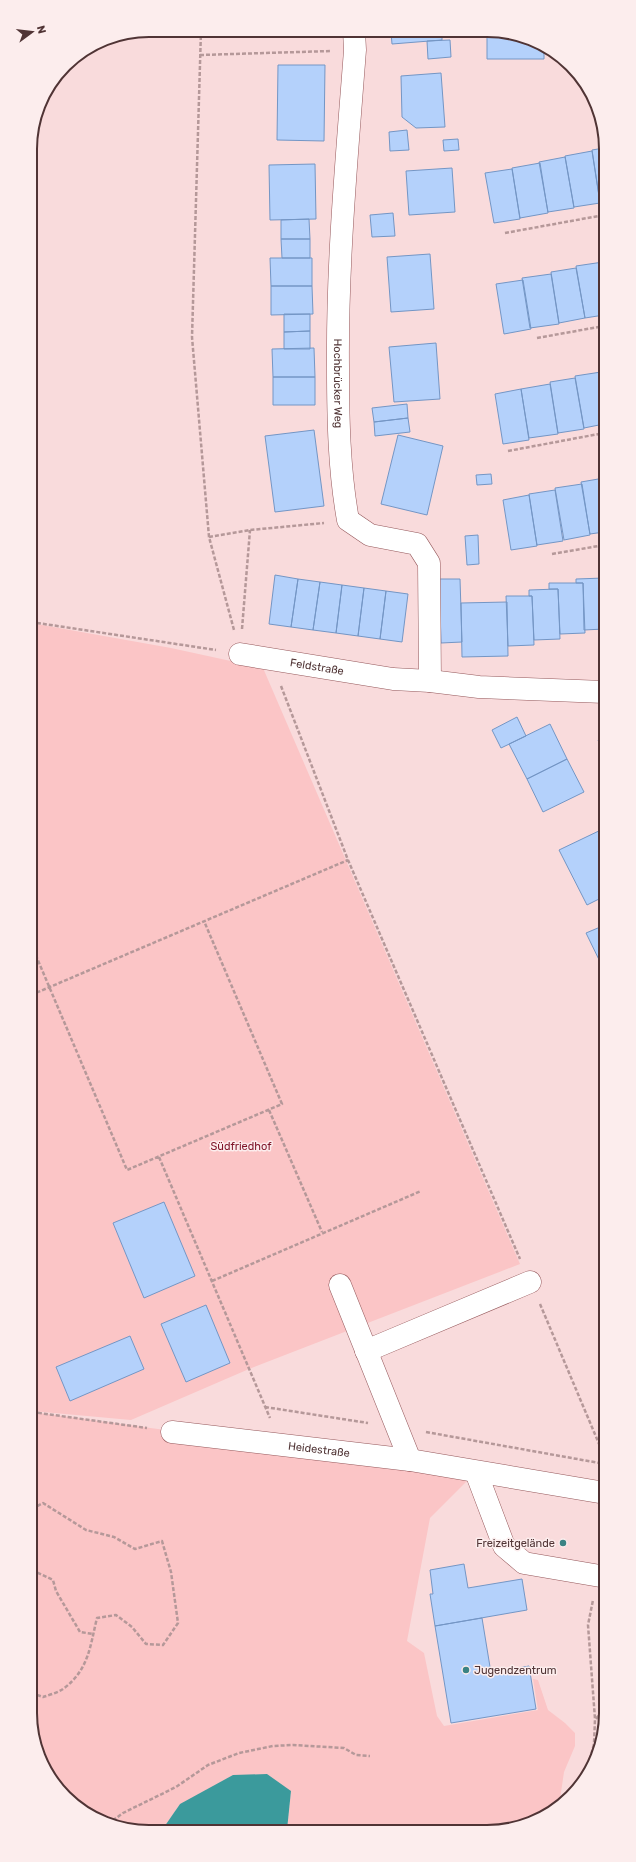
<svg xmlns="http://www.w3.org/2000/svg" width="636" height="1862" font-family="Rubik,sans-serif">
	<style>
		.green { fill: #fbc5c6 }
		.water { fill: #3b9a9c }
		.building { fill: #b4d1fb; stroke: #7496c5 }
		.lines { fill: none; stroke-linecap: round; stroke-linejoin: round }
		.minor-casing { stroke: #95585b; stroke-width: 23 }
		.path { stroke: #b59899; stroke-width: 2.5; stroke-dasharray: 4 2; stroke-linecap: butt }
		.minor { stroke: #fff; stroke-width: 22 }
		.poi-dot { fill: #3a8384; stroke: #fceded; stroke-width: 1.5 }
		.labels { text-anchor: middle; stroke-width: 3; stroke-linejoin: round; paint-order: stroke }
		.street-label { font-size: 11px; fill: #503435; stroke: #fceded }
		.park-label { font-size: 11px; fill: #7e1327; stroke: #fceded }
		.poi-label { font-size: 11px; fill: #503435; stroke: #fceded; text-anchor: end }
		.rim { fill: none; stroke: #503435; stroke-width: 2 }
	</style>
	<rect width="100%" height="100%" fill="#f9dbdc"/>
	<path class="green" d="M31,623L171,648L263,668L520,1264L249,1369L131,1420L32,1411Z
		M32,1412L476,1472L430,1518L407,1641L424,1653L437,1716L444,1726L538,1710L533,1679L538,1680L548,1710L565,1723L575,1733V1746L564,1772L559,1806L546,1816L510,1830H287L291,1791L180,1804L162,1830H126L96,1820L65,1797L46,1772L32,1736Z"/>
	<path class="water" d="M267,1774L291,1791L287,1830H162L180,1804L233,1775Z"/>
	<path class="building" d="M391,32H442V40L392,44Z
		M487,32H510L540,42L544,46V59H487Z
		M450,40L451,57L428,59L427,41Z
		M278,65H325L324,141L277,140Z
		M441,73L445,127L416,128L402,117L401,76Z
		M407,130L409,150L390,151L389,132Z
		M458,139L459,150L444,151L443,140Z
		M604,148V201L600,202L592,150Z
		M592,151L600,203L574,207L565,156Z
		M565,157L574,208L548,212L539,162Z
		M540,163L548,213L520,218L512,168Z
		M315,164L316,219L270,220L269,165Z
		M452,168L455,212L409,215L406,171Z
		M512,169L520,219L494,223L485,173Z
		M393,213L395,236L372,237L370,215Z
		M309,219L310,239H281V220Z
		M281,239H310V258H282Z
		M430,254L434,309L391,312L387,257Z
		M270,258H312V286H271Z
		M603,262L604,315L585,318L576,266Z
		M576,268L585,318L559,323L551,272Z
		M551,274L559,324L530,328L522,278Z
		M523,280L531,329L504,334L496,284Z
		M271,286H312L313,314L271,315Z
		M284,314H310V331L284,332Z
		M310,331V349H284V332Z
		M436,343L440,399L394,402L389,347Z
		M314,348L315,377H273L272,349Z
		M601,370H604V388L601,372Z
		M601,372L604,388V424L584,428L575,376Z
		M273,377H315V405H273Z
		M575,378L584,429L558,433L550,382Z
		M550,384L558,434L529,438L521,389Z
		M521,389L529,440L503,444L495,394Z
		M407,404L408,418L374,422L372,408Z
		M408,418L410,432L375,436L374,422Z
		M314,430L324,506L275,512L265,436Z
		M398,435L443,446L427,515L381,504Z
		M491,474L492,484L477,485L476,475Z
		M604,478V532L590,534L581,482Z
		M582,484L590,535L564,540L555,488Z
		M555,490L563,541L537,545L529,494Z
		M529,495L537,546L511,550L503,500Z
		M478,535L479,564L467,565L465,536Z
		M275,575L298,579L291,627L269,624Z
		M604,578V629L584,630L583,583H576V579Z
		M298,579L320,582L313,630L291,627Z
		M439,579H460L462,642L441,643Z
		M320,582L342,585L336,633L313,630Z
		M549,583H583L585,633L560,634L558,589H549Z
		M342,585L364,588L358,636L336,633Z
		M364,588L386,591L380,639L358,636Z
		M558,589L560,639L534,640L532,596H529V590Z
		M386,591L408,594L402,642L380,639Z
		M506,596H532L534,645L508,646Z
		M507,602L508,656L462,657L461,603Z
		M517,717L526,736L501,748L492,730Z
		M550,724L567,759L527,779L509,744Z
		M604,736V752L598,740Z
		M567,759L584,792L543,812L527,779Z
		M605,828V896L587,905L559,850Z
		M605,925V972L586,933Z
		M164,1202L195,1276L144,1298L113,1223Z
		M206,1305L230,1363L186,1382L161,1324Z
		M130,1336L144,1369L70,1401L56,1367Z
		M464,1564L468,1588L522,1579L527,1610L435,1626L430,1594H433L430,1570Z
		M482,1618L491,1673L529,1666L536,1709L451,1723L435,1626Z"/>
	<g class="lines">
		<g class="minor-casing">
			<g id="minor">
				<path id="s1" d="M354,31L355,50C347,155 337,261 338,367C338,418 339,470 348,520L370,535L417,544L429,563L430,681"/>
				<path id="s2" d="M240,654L393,679L430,681L479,687L604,692"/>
				<path d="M340,1285L410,1460"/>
				<path d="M366,1351L530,1282"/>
				<path id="s3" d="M172,1432L410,1460L605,1493"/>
				<path d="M476,1472L504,1546L524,1563L606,1577"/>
			</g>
		</g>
		<path class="path" d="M201,30L192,337L209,537L234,630
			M200,55L331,51
			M505,233L604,215
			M537,338L604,326
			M508,451L604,433
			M209,537L250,530L324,523
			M552,554L604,545
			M31,622L216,650
			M242,629L250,530
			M281,686L348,860L520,1259
			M31,944L127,1170L282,1104L204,921
			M31,995L348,860
			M269,1110L322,1232
			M159,1157L270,1418
			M212,1281L421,1191
			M540,1304L605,1458
			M265,1407L368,1423
			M32,1412L147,1428
			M426,1432L605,1464
			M32,1509L43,1503L86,1530L114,1537L135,1549L162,1541L171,1572L178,1623L163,1645L146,1644L132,1627L116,1615L97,1618C90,1646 89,1670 63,1689C57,1693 49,1695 43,1697L32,1693
			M32,1570L53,1580L56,1591L80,1632L93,1634
			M596,1719L606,1705
			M585,1777L594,1744L595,1719L588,1625L593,1600
			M108,1824L123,1813L176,1787L208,1765L239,1753L273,1746L293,1745L344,1748L356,1755L370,1756"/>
		<use href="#minor" class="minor"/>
	</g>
	<g class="poi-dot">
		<circle cx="563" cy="1543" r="4"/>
		<circle cx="466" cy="1670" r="4"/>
	</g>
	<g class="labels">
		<g class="street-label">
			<text dy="4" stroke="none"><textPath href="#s1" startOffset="353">Hochbrücker Weg</textPath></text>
			<text dy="4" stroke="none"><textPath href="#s2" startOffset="78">Feldstraße</textPath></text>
			<text dy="4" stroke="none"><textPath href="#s3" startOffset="148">Heidestraße</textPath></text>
		</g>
		<g class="park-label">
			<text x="241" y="1150">Südfriedhof</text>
		</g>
		<g class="poi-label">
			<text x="555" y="1547">Freizeitgelände</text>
			<text x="474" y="1674" text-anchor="start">Jugendzentrum</text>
		</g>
	</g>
	<path d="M0 0H636V1862H0ZM149 37H487A112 112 0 0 1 599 149V1713A112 112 0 0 1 487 1825H149A112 112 0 0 1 37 1713V149A112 112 0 0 1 149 37Z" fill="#fceded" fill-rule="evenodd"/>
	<path class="rim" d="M149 37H487A112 112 0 0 1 599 149V1713A112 112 0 0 1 487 1825H149A112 112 0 0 1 37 1713V149A112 112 0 0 1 149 37Z"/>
	<g transform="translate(32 32) rotate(75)" stroke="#fceded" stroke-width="3" paint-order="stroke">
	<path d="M0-3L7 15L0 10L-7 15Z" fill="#503435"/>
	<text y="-6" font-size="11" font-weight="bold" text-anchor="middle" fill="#503435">N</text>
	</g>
</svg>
